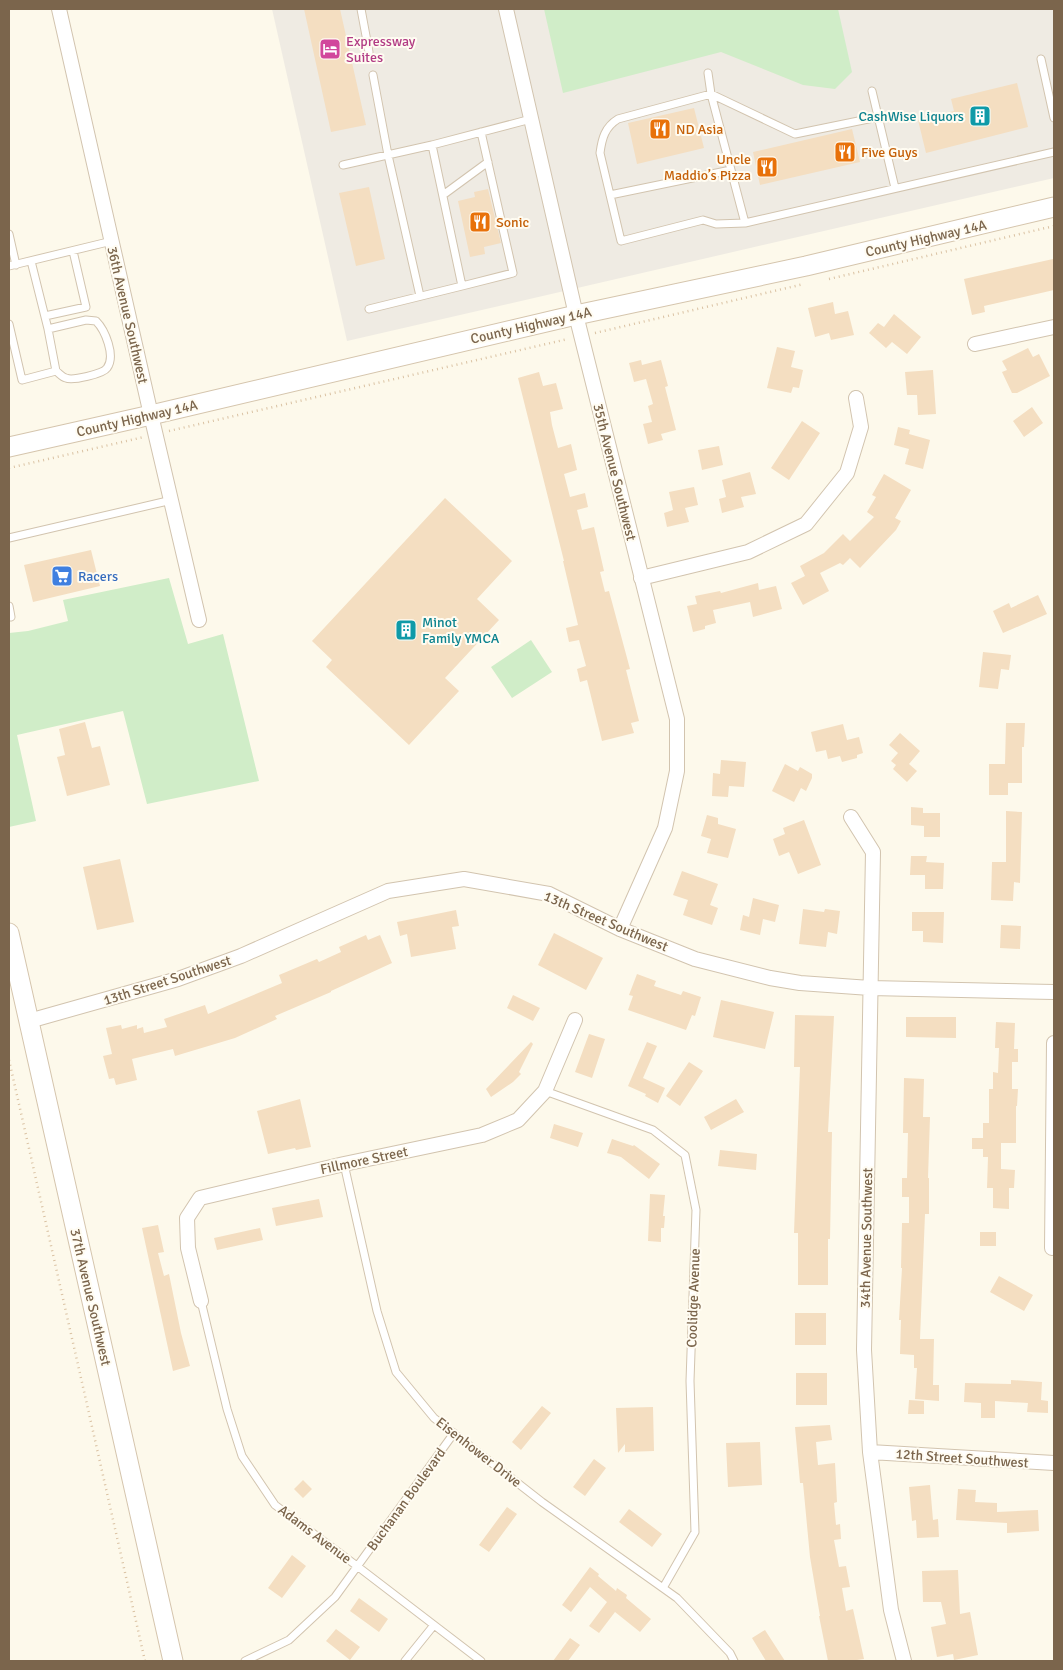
<svg xmlns="http://www.w3.org/2000/svg" width="1063" height="1670" font-family="Signika,sans-serif">
	<style>
		.industrial { fill: #efebe3 }
		.green { fill: #d0edc8 }
		.building { fill: #f4dec1 }
		.lines { fill: none; stroke-linecap: round; stroke-linejoin: round }
		.service-casing { stroke: #d2c4af; stroke-width: 9 }
		.minor-casing { stroke: #d2c4af; stroke-width: 16 }
		.secondary-casing { stroke: #d5c5ad; stroke-width: 21 }
		.path { stroke: #dac2a3; stroke-width: 2.5; stroke-dasharray: 1 4; stroke-linecap: butt }
		.service { stroke: #fff; stroke-width: 7 }
		.minor { stroke: #fff; stroke-width: 14 }
		.secondary { stroke: #fff; stroke-width: 19 }
		.labels { text-anchor: middle; stroke-width: 4; stroke-linejoin: round; paint-order: stroke }
		.hotel-label { font-size: 14px; fill: #b23c85; stroke: #fffcf2; text-anchor: start }
		.culture-label { font-size: 14px; fill: #0d838f; stroke: #fffcf2; text-anchor: end }
		.food-label { font-size: 14px; fill: #c56008; stroke: #fffcf2; text-anchor: start }
		.street-label { font-size: 14px; fill: #7b654c; stroke: #fffcf2 }
		.shop-label { font-size: 14px; fill: #366cbe; stroke: #fffcf2; text-anchor: start }
	</style>
	<rect width="100%" height="100%" fill="#fdf9eb"/>
	<path class="industrial" d="M272,9H1054V178L347,341Z"/>
	<path class="green" d="M544,9H838L852,72L835,89L803,85L721,52L563,93Z
		M169,578L188,644L223,634L259,781L147,804L123,711L17,735L36,821L9,827V633L28,631L68,621L63,600Z
		M531,640L552,672L512,698L491,667Z"/>
	<path class="building" d="M304,9H340L366,125L331,132Z
		M1017,83L1028,127L926,153L918,120L954,111L951,99Z
		M694,108L704,148L637,164L628,123Z
		M852,129L860,162L760,185L753,152Z
		M369,187L385,259L356,266L339,193Z
		M488,189L501,243L484,247L485,254L470,257L458,201L475,197L474,192Z
		M1053,259L1054,290L984,306L985,312L972,315L964,279Z
		M833,302L835,314L848,311L854,335L831,340L829,333L815,337L808,308Z
		M894,314L921,337L907,354L892,342L886,348L869,333L878,323L884,327Z
		M777,347L795,351L791,367L803,370L799,388L793,387L791,393L767,388Z
		M1028,348L1033,357L1039,354L1050,376L1017,393H1012L1002,372L1007,370L1002,361Z
		M641,360L642,365L661,360L668,386L665,387L676,430L661,434L663,440L648,444L643,424L652,422L648,406L653,404L646,379L634,382L629,363Z
		M933,370L936,414L918,415L917,395H907L905,372Z
		M539,372L543,386L556,383L563,409L550,412L552,425L558,448L571,444L577,470L564,474L570,497L585,493L588,507L577,510L582,530L594,527L604,571L600,572L605,592L609,591L630,669L626,670L639,721L631,723L634,733L602,741L587,680L580,682L577,669L586,666L579,640L569,642L566,628L578,625L563,561H564L518,378Z
		M1032,407L1043,423L1024,437L1013,421Z
		M802,421L820,433L789,480L771,468Z
		M898,427L910,430L909,434L930,440L923,469L905,464L909,449L894,445Z
		M719,446L723,465L702,470L698,450Z
		M750,472L756,494L741,497L744,507L722,513L719,499L726,497L722,480Z
		M884,474L911,490L895,518L901,521L896,530L860,568L850,558L843,565L840,563L820,573L829,591L803,605L791,583L805,576L800,566L824,553L843,534L850,541L874,517L867,512L876,497L872,495Z
		M694,487L698,505L685,508L689,522L667,527L664,513L673,510L669,492Z
		M445,498L512,561L477,599L499,620L445,678L459,691L409,745L326,667L332,660L312,641Z
		M91,550L100,586L33,602L24,565Z
		M758,583L759,590L776,586L782,609L753,617L750,602L713,610L716,623L705,626V629L693,632L687,606L697,604L695,596L720,591L721,593Z
		M1038,595L1047,614L1003,633L993,611L1009,603L1011,608Z
		M983,652L1011,655L1009,670L1001,669L998,689L979,687Z
		M85,722L92,748L100,746L110,785L67,796L57,757L65,755L59,729Z
		M1006,723H1025L1024,747H1022V783H1008V795H989V764H1005Z
		M843,724L847,740L859,737L863,753L857,755V758L842,762L840,756L828,759L826,750L816,752L811,732Z
		M900,733L920,751L909,764L917,771L907,782L893,769L896,765L891,761L898,753L889,745Z
		M721,760L746,762L744,787L729,786L728,797L712,796L713,773L720,774Z
		M785,764L798,771L800,767L812,774V778L806,791L801,788L794,802L772,791Z
		M911,807L923,808V813H940V837H924V826L911,825Z
		M1006,811L1022,812L1020,883L1014,882L1013,901L991,900L992,862H1006Z
		M707,815L718,818V824L736,829L728,858L707,853L711,839L701,836Z
		M804,820L821,865L798,874L789,852L779,856L773,839L785,834L783,828Z
		M911,856H927L926,862L944,863L943,889H925V875H910Z
		M120,859L134,922L97,930L83,867Z
		M682,871L718,884L710,905L718,908L712,925L683,915L688,900L673,895Z
		M753,898L779,905L775,922L763,919L760,935L740,930L743,915L749,917Z
		M803,909L824,912L825,909L840,911L837,934L828,932L826,947L799,944Z
		M456,910L459,926L452,927L456,949L411,957L407,934L400,936L397,922Z
		M912,912H944L943,943L923,942V931H912Z
		M1001,925L1021,926L1020,949L1000,948Z
		M554,933L603,958L586,990L538,965Z
		M366,935L368,940L380,935L392,963L331,991V992L275,1016L277,1019L235,1038L175,1056L173,1049L132,1059L137,1080L116,1085L114,1078L109,1079L103,1056L112,1054L106,1028L121,1025L122,1029L137,1025V1029L143,1027L144,1033L167,1027L164,1019L205,1005L208,1014L282,983L279,975L317,959L319,962L341,952L339,947Z
		M637,974L656,981L654,986L681,995L683,991L701,997L695,1016L692,1015L686,1030L628,1010L633,996L629,995Z
		M513,995L540,1008L533,1021L507,1008Z
		M721,1000L774,1012L765,1049L713,1037Z
		M795,1015L834,1016L828,1132H832L830,1239H828V1285H798V1233H794L800,1067H794Z
		M906,1017H956V1038L906,1037Z
		M996,1022L1015,1023L1014,1049H1018V1062H1012V1089H1018L1017,1106H1016V1143H1001V1169L1015,1170L1014,1188H1009V1209L993,1208V1188H987L988,1157H983V1149H972V1138H983V1123H989V1089H993V1072L998,1073L999,1048H995Z
		M589,1034L605,1039L592,1078L575,1072Z
		M531,1042L533,1044L519,1072L521,1074L513,1082L491,1097L486,1089Z
		M647,1042L657,1046L643,1078L665,1088L658,1103L645,1096L646,1094L628,1086Z
		M689,1062L703,1071L680,1106L666,1096Z
		M904,1078L924,1079L923,1117H930L928,1178H929V1214H925L920,1339H934L933,1385H939V1401L915,1399L917,1368H914V1355L900,1354L901,1320H899L902,1268H901L902,1223H909V1197H902V1178H907L908,1133H903Z
		M300,1099L311,1147L296,1150L295,1148L268,1154L257,1111Z
		M736,1099L744,1112L711,1130L704,1117Z
		M554,1124L583,1133L578,1147L550,1138Z
		M612,1139L633,1146L634,1145L660,1164L649,1179L621,1157L607,1153Z
		M720,1150L757,1154L756,1170L718,1166Z
		M650,1194L665,1195L663,1216H665L664,1228H661V1242L648,1241Z
		M319,1199L323,1217L276,1226L272,1208Z
		M158,1225L164,1252L158,1253L164,1276L169,1274L181,1333L190,1366L173,1371L142,1228Z
		M260,1228L263,1240L217,1250L214,1238Z
		M980,1232H996V1246H980Z
		M999,1276L1033,1295L1024,1311L990,1292Z
		M795,1313H826V1345H795Z
		M796,1373H827V1405H796Z
		M1011,1380L1042,1382L1041,1400L1048,1401V1413L1027,1412L1028,1403L995,1401V1418H981V1403L964,1402L965,1383L1011,1384Z
		M909,1400L924,1401V1414H908Z
		M542,1406L551,1413L521,1450L512,1442Z
		M653,1407L654,1451L625,1452V1444L618,1453L616,1408Z
		M830,1425L832,1440L816,1442L818,1465L835,1463L837,1502L834,1503L836,1525L840,1524L841,1539L834,1540L839,1567L846,1566L850,1587L842,1588L846,1611L853,1609L864,1659L850,1661H828L819,1616H820L810,1557L803,1483H800L795,1427Z
		M760,1442L762,1485L728,1487L726,1443Z
		M594,1459L606,1468L585,1496L573,1487Z
		M303,1480L312,1489L303,1498L294,1489Z
		M930,1485L933,1520L938,1519L939,1537L917,1538L916,1520L912,1521L909,1487Z
		M958,1489L976,1490L975,1502L997,1503V1512L1038,1510L1039,1531L1007,1533V1523L956,1520Z
		M507,1507L517,1514L489,1552L479,1545Z
		M629,1509L662,1534L652,1547L619,1522Z
		M292,1555L306,1566L282,1598L268,1588Z
		M590,1567L599,1574L598,1576L616,1591L617,1588L627,1595L626,1598L651,1619L640,1632L615,1612L599,1633L589,1626L607,1602L590,1587L571,1612L562,1605Z
		M958,1570L960,1614L970,1612L978,1655L954,1660L953,1654L937,1657L931,1627L946,1624L941,1602H923L922,1571Z
		M359,1598L388,1619L379,1632L350,1611Z
		M336,1629L360,1647L350,1660L326,1641Z
		M765,1630L785,1661H766L752,1638Z
		M570,1638L580,1645L568,1661H553Z"/>
	<g class="lines">
		<g class="service-casing">
			<path id="service" d="M361,9L369,52
				M1041,59L1054,118
				M708,73L711,94L745,223
				M373,75L388,155L420,296
				M872,91L895,188
				M878,117L795,134L711,94L618,119C605,127 602,138 600,153L621,241L703,220L716,224L745,223L1054,152
				M481,132L513,273L462,286L432,145L531,119
				M343,165L432,145
				M443,195L488,162
				M610,195L731,170
				M9,234L16,265
				M9,266L112,241
				M369,309L462,286
				M45,316L86,307L73,251
				M9,324L22,380L56,371L48,329L31,261
				M48,329L86,320L96,321C105,330 116,356 107,368C103,374 72,381 66,378C62,377 59,373 56,371
				M9,538L172,500
				M9,606L11,617H9
				M545,1091L653,1130L685,1155L696,1210L690,1381L695,1532L663,1588
				M344,1164L377,1311L396,1372L434,1418L542,1502L677,1598L730,1653L734,1661
				M201,1301L227,1409L242,1456L275,1505L357,1566L481,1661
				M245,1661L289,1640L335,1597L454,1433
				M405,1661L434,1625"/>
		</g>
		<g class="minor-casing">
			<path id="minor" d="M59,9L151,415L199,620
				M506,9L576,315L677,719V771L665,828L620,929
				M975,344L1054,327
				M641,578L748,552L806,524L847,473L861,427L856,398
				M851,817L873,852L864,1350L870,1452L891,1610L904,1661
				M29,1021L178,979L241,956L388,891L464,879L549,894L620,929L695,959L770,978L800,983L870,988L1054,992
				M1052,1248L1054,1043
				M201,1301L188,1248L187,1218L200,1198L344,1164L482,1135L518,1120L545,1091L575,1020
				M870,1452L1054,1463"/>
		</g>
		<g class="secondary-casing">
			<path id="secondary" d="M9,447L151,415L576,315L806,266L1054,207
				M9,933L173,1661"/>
		</g>
		<path class="path" d="M829,279L1054,226
			M595,333L804,284
			M169,431L568,339
			M9,468L144,437
			M9,1060L145,1661"/>
		<use href="#service" class="service"/>
		<use href="#minor" class="minor"/>
		<use href="#secondary" class="secondary"/>
	</g>
	<defs>
		<g id="hotel-square" transform="scale(1.125)"><rect x="-9" y="-9" width="18" height="18" rx="4" fill="#d1479c" stroke="#fffcf2"/><path d="M-6-4.5h1.5V1H6V5H4.5V3h-9V5H-6ZM-4 0a1.8 1.8 0 1 1 3.6 0ZM.5 0V-2.5h3Q6-2.5 6 0Z" fill="#fff"/></g>
		<g id="building-square" transform="scale(1.125)"><rect x="-9" y="-9" width="18" height="18" rx="4" fill="#0f9aa8" stroke="#fffcf2"/><path d="M-4-6H4V6H1V3H-1V6H-4ZM-2.5-4.3h1.7v1.8h-1.7ZM.8-4.3h1.7v1.8H.8ZM-2.5-1h1.7V.8h-1.7ZM.8-1h1.7V.8H.8Z" fill="#fff"/></g>
		<g id="restaurant-square" transform="scale(1.125)"><rect x="-9" y="-9" width="18" height="18" rx="4" fill="#e8710a" stroke="#fffcf2"/><path d="M-5-6h1v4h1v-4h1v4h1v-4h1v5L-1.5 .5V6h-2V.5L-5-1ZM5-6V6H3V1.5H1.5Q1.5-4 5-6Z" fill="#fff"/></g>
		<g id="supermarket-square" transform="scale(1.125)"><rect x="-9" y="-9" width="18" height="18" rx="4" fill="#3f7fe0" stroke="#fffcf2"/><path d="M-6-5.5h2.5l.6 2H6L4.5 2H-2.5L-4.4-4H-6ZM-1.5 3.2a1.3 1.3 0 1 0 .1 0ZM3 3.2a1.3 1.3 0 1 0 .1 0Z" fill="#fff"/></g>
	</defs>
	<g fill-rule="evenodd">
		<use href="#hotel-square" x="330" y="49"/>
		<use href="#building-square" x="980" y="116"/>
		<use href="#restaurant-square" x="660" y="129"/>
		<use href="#restaurant-square" x="845" y="152"/>
		<use href="#restaurant-square" x="767" y="167"/>
		<use href="#restaurant-square" x="480" y="222"/>
		<use href="#supermarket-square" x="62" y="576"/>
		<use href="#building-square" x="406" y="630"/>
	</g>
	<g class="labels">
		<g class="hotel-label">
			<text x="346" y="46">Expressway<tspan x="346" dy="16">Suites</tspan></text>
		</g>
		<g class="culture-label">
			<text x="964" y="121">CashWise Liquors</text>
			<text x="422" y="627" text-anchor="start">Minot<tspan x="422" dy="16">Family YMCA</tspan></text>
		</g>
		<g class="food-label">
			<text x="676" y="134">ND Asia</text>
			<text x="861" y="157">Five Guys</text>
			<text x="751" y="164" text-anchor="end">Uncle<tspan x="751" dy="16">Maddio’s Pizza</tspan></text>
			<text x="496" y="227">Sonic</text>
		</g>
		<g class="street-label">
			<text transform="translate(926 238) rotate(-13)" y="5">County Highway 14A</text>
			<text transform="translate(128 315) rotate(77)" y="5">36th Avenue Southwest</text>
			<text transform="translate(531 325) rotate(-13)" y="5">County Highway 14A</text>
			<text transform="translate(137 418) rotate(-13)" y="5">County Highway 14A</text>
			<text transform="translate(615 472) rotate(76)" y="5">35th Avenue Southwest</text>
			<text transform="translate(606 921) rotate(23)" y="5">13th Street Southwest</text>
			<text transform="translate(167 980) rotate(-18)" y="5">13th Street Southwest</text>
			<text transform="translate(364 1160) rotate(-12)" y="5">Fillmore Street</text>
			<text transform="translate(866 1238) rotate(-89)" y="5">34th Avenue Southwest</text>
			<text transform="translate(91 1297) rotate(77)" y="5">37th Avenue Southwest</text>
			<text transform="translate(693 1298) rotate(-88)" y="5">Coolidge Avenue</text>
			<text transform="translate(479 1452) rotate(38)" y="5">Eisenhower Drive</text>
			<text transform="translate(962 1458) rotate(4)" y="5">12th Street Southwest</text>
			<text transform="translate(406 1499) rotate(-54)" y="5">Buchanan Boulevard</text>
			<text transform="translate(315 1534) rotate(37)" y="5">Adams Avenue</text>
		</g>
		<g class="shop-label">
			<text x="78" y="581">Racers</text>
		</g>
	</g>
	<rect width="1063" height="1670" fill="none" stroke="#7b654c" stroke-width="20"/>
</svg>
